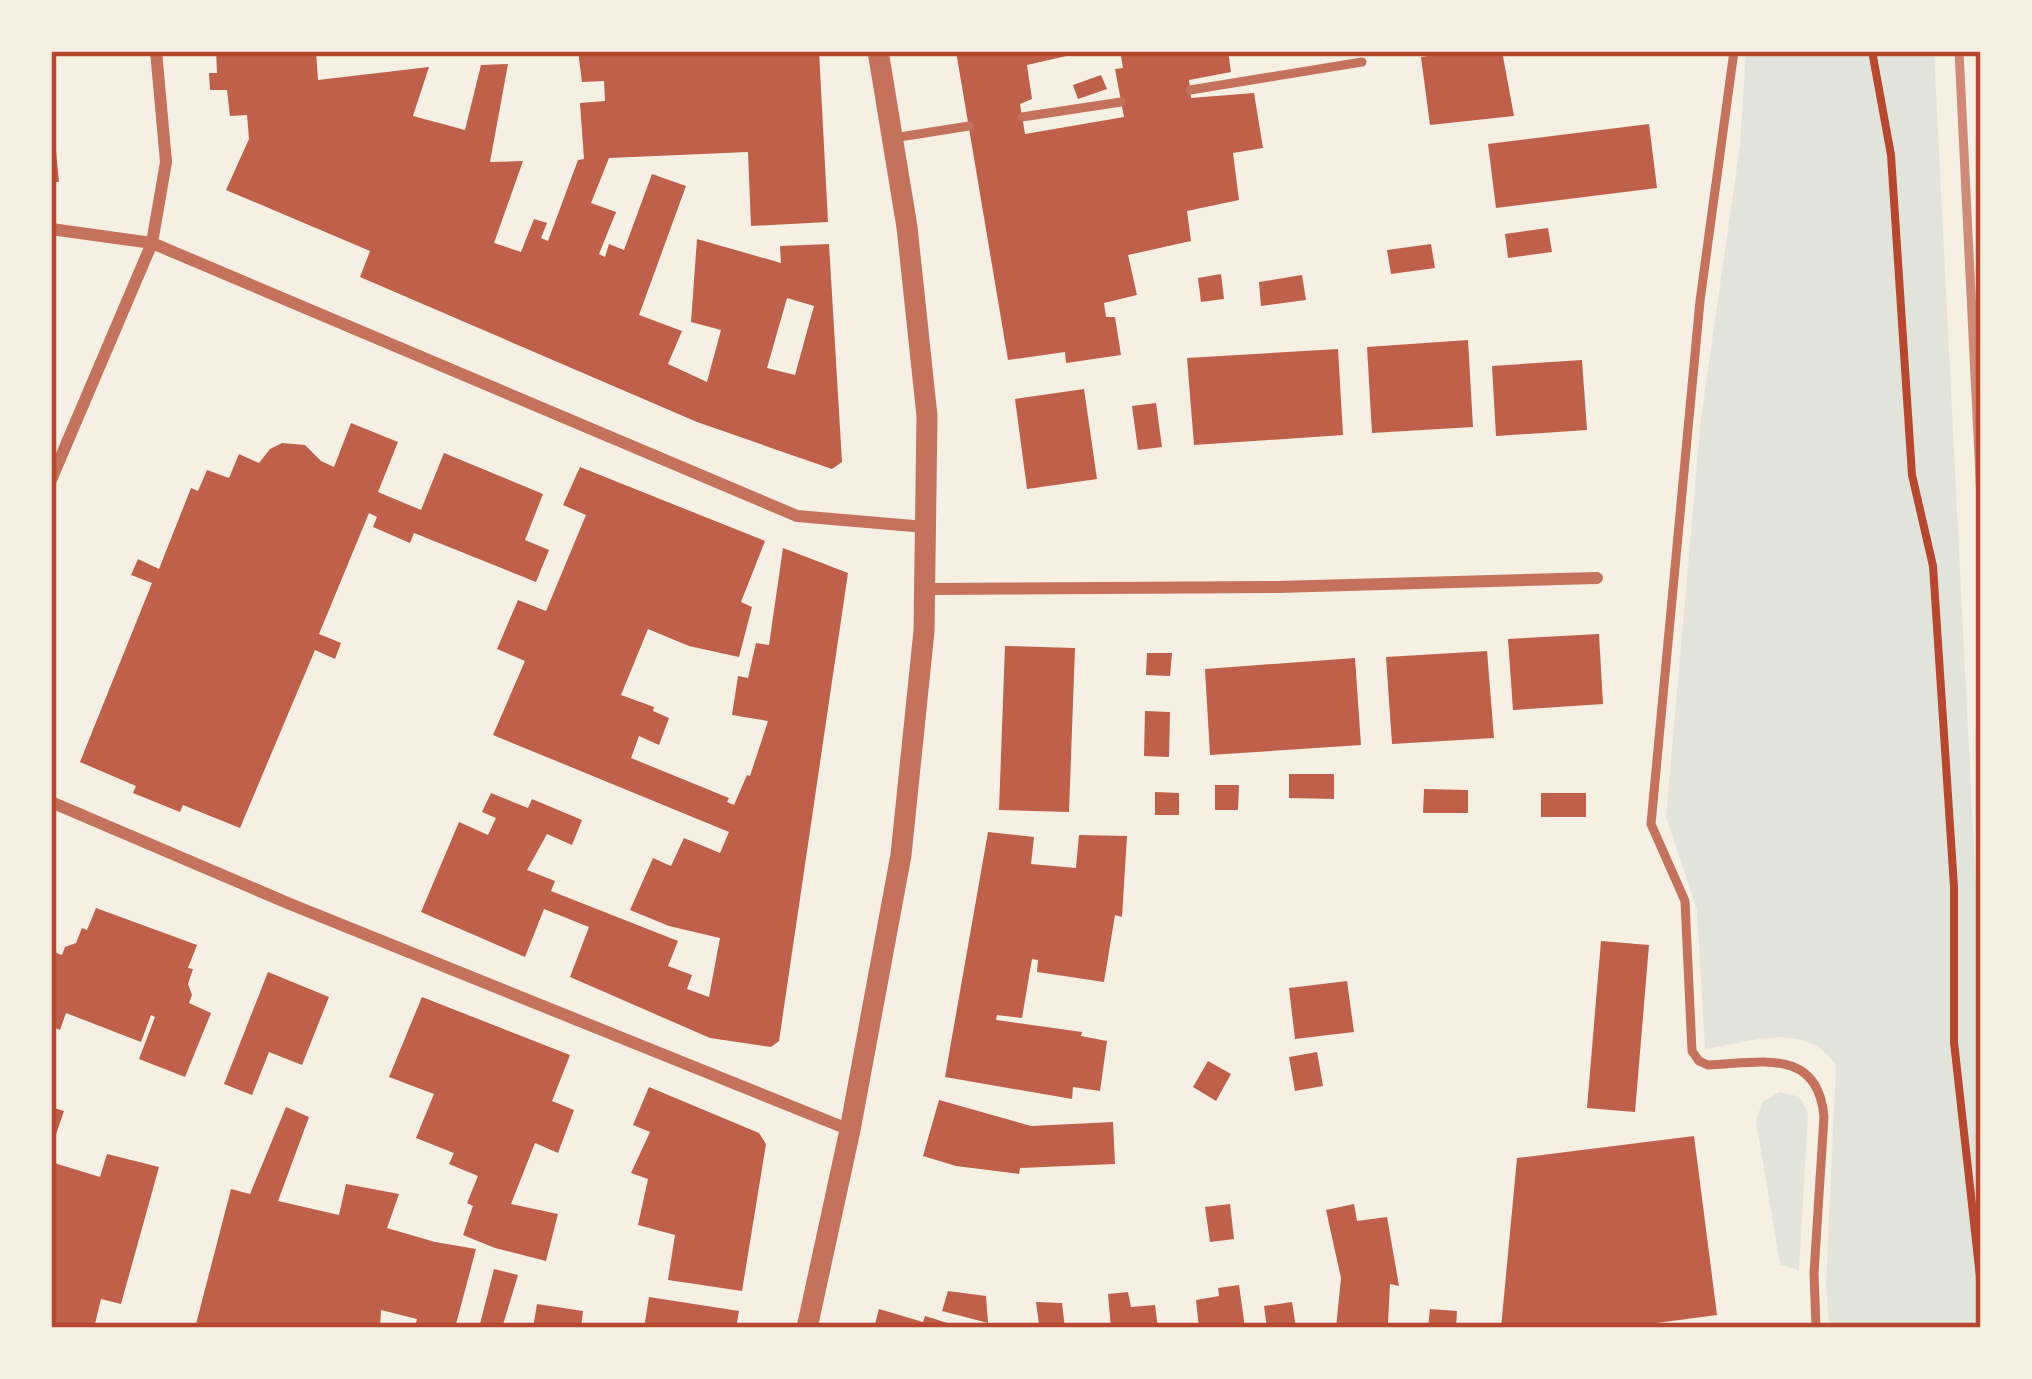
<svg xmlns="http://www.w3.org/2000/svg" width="2032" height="1379" font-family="Roboto,sans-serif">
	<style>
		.green { fill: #e2e4dc }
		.building { fill: #bf614a; fill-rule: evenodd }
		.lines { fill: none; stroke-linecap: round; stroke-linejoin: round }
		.path { stroke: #b5482f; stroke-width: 8 }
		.service { stroke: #c5725c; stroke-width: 9 }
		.minor { stroke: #c5725c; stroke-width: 12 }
		.tertiary { stroke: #c5725c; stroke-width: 21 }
		.rail { stroke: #cf8b77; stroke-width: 9 }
		.neatline { fill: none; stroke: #b5482f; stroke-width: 4.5 }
	</style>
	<rect width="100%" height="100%" fill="#f6efe4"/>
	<path class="green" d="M1746,51H1934L1981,988V1328H1829L1826,1284L1836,1065C1806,1020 1750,1042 1705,1049L1697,910L1666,817L1701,418L1740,145Z
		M1780,1092L1800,1097L1808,1113L1799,1271L1780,1264L1756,1122L1762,1102Z"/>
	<path class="building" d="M216,51H316L318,80L429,67L413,116L465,130L481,65L508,64L490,162L523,161L494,243L521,252L534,219L547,223L541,238L548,241L578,160L584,159L580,103L605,101L604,81L582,82L578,51H819L828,222L751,226L748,152L609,158L591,203L616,212L599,254L605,257L609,244L624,250L652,174L686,186L639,315L682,331L668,364L707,382L721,330L691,322L697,239L781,263L780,246L829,244L842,462L832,469L697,422L360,277L370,251L226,190L249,139L247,115L230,116L227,90H210L209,73H217ZM787,298L814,306L795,375L767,368Z
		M956,51H1088L1027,65L1032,99L1020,104L1025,134L1124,117L1115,69L1123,68L1120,51H1184V55L1228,51L1231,72L1189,80L1191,98L1254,93L1263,148L1233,153L1239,200L1187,211L1191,241L1128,255L1137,295L1104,303L1106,317H1115L1121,355L1066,363L1065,352L1008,360Z
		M1463,51L1464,56L1502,51L1514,116L1430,125L1421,57Z
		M1101,75L1107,89L1078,99L1073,85Z
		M1649,124L1657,188L1496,208L1488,144Z
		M51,130H54L59,182H51Z
		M1548,228L1552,252L1508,258L1505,234Z
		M1431,244L1435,268L1391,274L1387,250Z
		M1221,274L1224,299L1201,302L1198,278Z
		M1302,275L1306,300L1261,306L1259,282Z
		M1468,340L1473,427L1372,433L1367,347Z
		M1338,349L1343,435L1194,445L1187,358Z
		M1582,360L1587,430L1496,436L1492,366Z
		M1084,389L1097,479L1027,489L1015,399Z
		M1156,403L1162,447L1138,450L1132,406Z
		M351,423L398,442L378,492L421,510L444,453L543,494L525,540L549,550L536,582L414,533L410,543L373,527L377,517L369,513L319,634L341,643L335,659L315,650L240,828L183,805L180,812L133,793L136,786L80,762L152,583L131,575L138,559L159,569L191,488L198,491L207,470L229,478L239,454L259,463L270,449L282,443L305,445L321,461L334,467Z
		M580,467L765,541L741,602L752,607L739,657L689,646L648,629L621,695L654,707L653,711L669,718L659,745L639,736L631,758L729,798L727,802L734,805L747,775L750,776L768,721L732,715L738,676L748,678L756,643L769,645L783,548L848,573L779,1041L771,1047L710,1038L570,977L589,927L544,909L525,957L421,912L459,822L488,835L496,818L482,812L491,793L528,808L532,799L582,820L572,845L547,834L527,870L555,881L551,891L678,941L668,966L692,975L687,989L709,997L720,938L669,926L630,910L653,858L671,866L684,838L720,853L729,832L493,735L525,661L497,649L518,600L546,611L586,515L563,505Z
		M1599,634L1603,704L1513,710L1508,639Z
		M1005,646L1075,648L1069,812L999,810Z
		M1487,651L1494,738L1392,744L1386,657Z
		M1147,653H1172L1170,676L1146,675Z
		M1355,658L1361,745L1210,755L1205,669Z
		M1145,711L1170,712L1169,757L1144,756Z
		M1289,774H1334V799L1289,798Z
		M1215,785H1239L1238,810H1215Z
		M1424,789L1468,790V813H1423Z
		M1155,792L1179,793V815H1155Z
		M1541,793H1586V817H1541Z
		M988,832L1034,837L1031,864L1076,868L1079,835L1127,836L1122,917L1115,915L1104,982L1037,972L1038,960L1032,959L1022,1018L997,1015L996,1020L1082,1032L1081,1036L1107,1041L1100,1091L1073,1087L1072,1099L945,1077Z
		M96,908L197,945L188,968L193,969L188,984L192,995L189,1003L211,1013L185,1077L139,1059L155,1017L151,1015L141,1042L66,1013L60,1030L51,1026V951L62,955L65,947L76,943L82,928L87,930Z
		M1601,941L1649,945L1635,1112L1587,1108Z
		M268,972L329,997L302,1065L269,1052L252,1095L224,1084Z
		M1347,981L1354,1032L1295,1039L1289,988Z
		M422,997L570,1055L552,1101L574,1110L558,1153L535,1143L511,1204L558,1214L546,1261L495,1248L463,1235L473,1206L467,1203L478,1176L449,1164L454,1153L416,1138L434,1094L389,1077Z
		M1317,1052L1323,1086L1295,1091L1289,1057Z
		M1208,1061L1231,1074L1216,1101L1193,1087Z
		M649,1087L759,1133L766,1144L742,1291L668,1280L675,1235L638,1225L648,1179L631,1173L650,1132L633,1125Z
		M939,1100L1031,1126L1113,1122L1115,1164L1020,1168L1019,1174L956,1166L923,1156Z
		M51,1107L64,1111L52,1146H51Z
		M286,1107L309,1117L278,1201L339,1215L346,1184L399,1194L387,1228L435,1242L476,1249L455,1328H415L417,1319L381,1310L380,1328H195L231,1189L250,1194Z
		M1694,1136L1717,1315L1619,1328H1501L1517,1158Z
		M107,1154L159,1167L121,1304L101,1299L94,1328H51V1162L100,1177Z
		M1230,1204L1234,1239L1210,1242L1205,1207Z
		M1354,1204L1357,1221L1387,1217L1399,1286L1390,1284L1388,1323L1405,1325V1328H1336L1341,1278L1326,1210Z
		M494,1269L518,1275L502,1328H479Z
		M1239,1285L1245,1328H1199L1196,1300L1219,1296L1218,1288Z
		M948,1291L986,1296L988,1323L942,1311Z
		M1128,1292L1131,1307L1155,1305L1158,1328H1111L1108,1294Z
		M649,1297L739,1311L736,1328H644Z
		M1036,1302L1062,1303L1065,1328H1029L1039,1324Z
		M1292,1302L1296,1328H1267L1264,1306Z
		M537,1304L583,1311L581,1328H533Z
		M879,1309L923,1322L925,1316L964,1328H874Z
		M1430,1309L1457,1311L1456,1328H1428Z"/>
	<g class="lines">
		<path class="path" d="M1872,51L1891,155L1912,475L1933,566L1954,887V1042L1981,1286"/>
		<path class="service" d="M1734,51L1700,301L1651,824L1685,901L1692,1051L1699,1061L1708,1065C1761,1063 1818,1047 1824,1117L1814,1273L1816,1328
			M1190,90L1362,62
			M1022,117L1121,102
			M893,138L969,126"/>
		<path class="minor" d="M51,229L152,243L797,516L925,527
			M51,480L152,243L166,162L156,51
			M926,589L1278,587L1597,578
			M51,802L290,904L850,1130"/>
		<path class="tertiary" d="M807,1328L850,1130L901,855L924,631L927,416L907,227L878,51"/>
		<path class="rail" d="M1959,51L1981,497"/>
	</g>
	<rect width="2032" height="1379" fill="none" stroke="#f6efe4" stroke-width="108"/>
	<rect x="54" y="54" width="1924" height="1271" class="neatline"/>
</svg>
